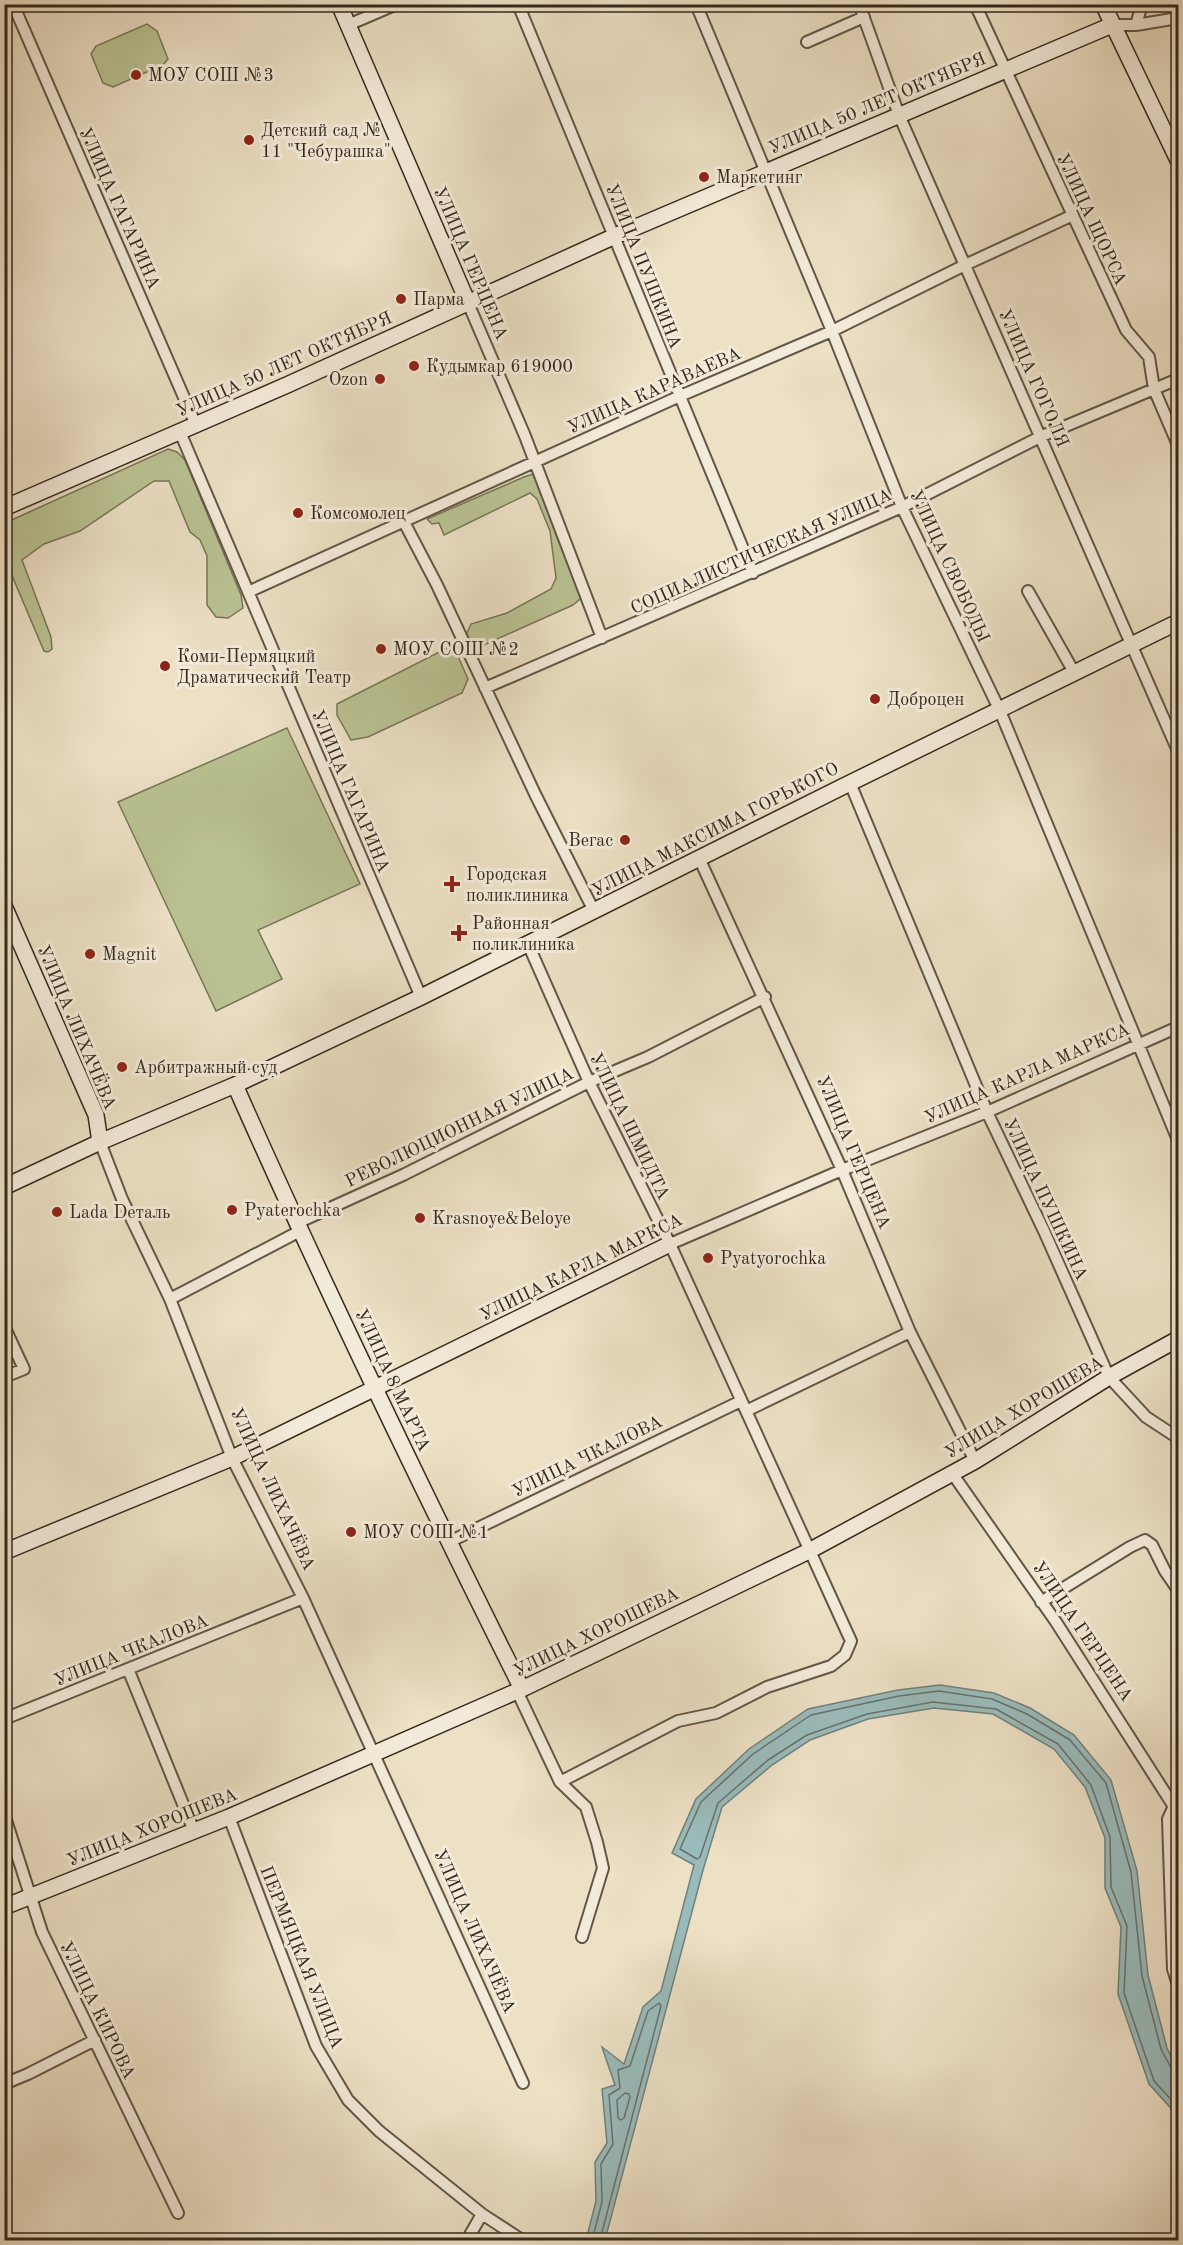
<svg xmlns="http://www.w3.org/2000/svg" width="1183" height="2245" font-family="'Old Standard TT',serif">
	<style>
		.green { fill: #bac293; stroke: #777658; stroke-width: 1.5 }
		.water { fill: #9abbbb; stroke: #71817c; stroke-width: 1.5 }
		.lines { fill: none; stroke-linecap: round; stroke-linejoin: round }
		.shore { stroke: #67726c; stroke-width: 1.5 }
		.street-casing { stroke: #625747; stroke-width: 14 }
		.secondary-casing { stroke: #34291d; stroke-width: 18 }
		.street { stroke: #f3ebd9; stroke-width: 10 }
		.secondary { stroke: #f3ebd9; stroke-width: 15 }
		.poi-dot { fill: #8f2418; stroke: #f3ebd9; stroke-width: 2 }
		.labels { text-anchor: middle; stroke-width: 6; stroke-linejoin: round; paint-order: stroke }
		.poi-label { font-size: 18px; fill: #34291d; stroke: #f3ebd9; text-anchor: start }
		.street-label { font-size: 18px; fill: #34291d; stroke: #f3ebd9 }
	</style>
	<rect width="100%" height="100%" fill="#ece0c5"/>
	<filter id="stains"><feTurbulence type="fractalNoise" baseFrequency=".00333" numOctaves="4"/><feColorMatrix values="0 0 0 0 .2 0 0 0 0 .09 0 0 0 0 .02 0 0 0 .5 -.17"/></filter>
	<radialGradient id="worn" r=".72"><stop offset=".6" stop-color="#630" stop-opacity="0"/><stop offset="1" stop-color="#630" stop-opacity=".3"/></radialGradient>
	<path class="green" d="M147,24L157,31L168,59L163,65L113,87L103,83L91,54L96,46Z
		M168,449L177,452L185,460L241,595L243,608L228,618L216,617L207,605V556L200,540L190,532L169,481H154L80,531L44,544L22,560L51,637L52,649L48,652L44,651L5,559V523Z
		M536,473L582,590L580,599L573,605L477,648L466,635L471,624L507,613L551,589L556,578L550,531L537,499L530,493L444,535L439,523L432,524L427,519L524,477Z
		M453,645L468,679L462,693L368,737L351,740L337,715V704Z
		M287,728L360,884L258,930L282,979L216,1011L118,802Z"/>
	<path class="water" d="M940,1685L994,1693L1030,1708L1074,1735L1111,1780L1137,1871L1148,1975L1167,2048L1178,2070V2116L1149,2084L1118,1994L1121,1927L1105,1888V1838L1085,1787L1054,1749L993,1714L934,1708L868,1719L810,1740L772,1765L722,1807L703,1870L605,2240H586L596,2201L595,2162L607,2143L602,2089L615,2085L602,2047L624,2064L643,2007L661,1991L694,1865L672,1853L696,1799L749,1749L808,1709L898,1690Z"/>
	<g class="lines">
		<path class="shore" d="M1178,2071L1171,2068L1161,2049L1142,1976L1131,1872L1106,1783L1070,1740L1027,1714L992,1699L939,1691L899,1696L811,1715L753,1754L701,1802L680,1849L697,1859L700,1857L718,1803L768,1760L807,1735L867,1714L933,1702L996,1709L1058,1744L1091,1785L1110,1837L1111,1887L1127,1926L1124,1993L1154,2081L1178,2107
			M625,2093L629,2094L630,2097L624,2118L621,2120L618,2118L617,2100Z
			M592,2240L602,2202L601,2164L613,2144L609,2095L620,2088L618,2070L630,2066L648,2011L659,2003L661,2006L600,2240"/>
		<g class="street-casing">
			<path id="street" d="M13,4L196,425
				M518,4L753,573
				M696,4L832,331L902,507L1000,711L1178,1140
				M859,4L899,115L1178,751
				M975,4L1126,330L1149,357L1154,389L1178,445
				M348,25L397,4
				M1112,25H1136L1178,18
				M1136,25L1142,4
				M807,42L864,17
				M468,303L525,436L602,638
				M180,432L421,997
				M404,522L437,585L536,796L594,911
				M1028,591L1075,674
				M248,592L680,396L832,331L965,265L1073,215
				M485,688L902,507L1042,436L1178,379
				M850,783L987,1112L1044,1231L1109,1377L1146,1417L1178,1438
				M699,858L842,1170L910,1332L975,1461
				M528,944L589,1082L670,1244L851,1641L845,1655L831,1666L767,1687L716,1713L678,1721L560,1782
				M100,1142L122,1199L170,1299L232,1458L303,1598L523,2083
				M297,1223L403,1175L589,1082L648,1057L765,997
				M670,1244L842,1170L987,1112L1178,1027
				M170,1299L300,1231
				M4,1326L24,1369L4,1377
				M746,1411L910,1332
				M952,1473L1056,1622L1178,1813
				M449,1542L741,1401
				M1041,1602L1130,1547L1145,1540L1152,1545L1165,1571L1178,1590
				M128,1669L194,1831
				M517,1691L560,1782L586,1807L597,1842L603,1868L582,1937
				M4,1719L303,1598
				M1174,1806L1168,1819L1173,1969L1178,1985
				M4,1814L42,1932L178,2213
				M229,1817L316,2046L348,2100L379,2131L482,2214L522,2240
				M4,2084L28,2074L95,2040
				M467,2240L482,2214"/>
		</g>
		<g class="secondary-casing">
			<path id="secondary" d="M339,4L468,303
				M1103,4L1178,160
				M4,508L287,385L615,236L1112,25
				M4,906L96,1115L100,1142
				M235,1085C325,1289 422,1489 522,1689
				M4,1187L100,1142L235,1085L421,997L850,783L1178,622
				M4,1552L232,1458L670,1244
				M4,1907L229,1817L522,1689L809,1551L975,1461L1109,1377L1178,1339"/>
		</g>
		<use href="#street" class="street"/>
		<use href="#secondary" class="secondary"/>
	</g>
	<g class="poi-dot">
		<circle cx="136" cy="75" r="6"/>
		<circle cx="249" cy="140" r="6"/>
		<circle cx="704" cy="177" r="6"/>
		<circle cx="401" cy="299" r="6"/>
		<circle cx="414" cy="366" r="6"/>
		<circle cx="380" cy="379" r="6"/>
		<circle cx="298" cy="513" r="6"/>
		<circle cx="381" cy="649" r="6"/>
		<circle cx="165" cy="666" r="6"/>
		<circle cx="875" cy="699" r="6"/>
		<circle cx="625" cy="840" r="6"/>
		<path d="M449 875h6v6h6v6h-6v6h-6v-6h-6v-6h6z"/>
		<path d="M456 924h6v6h6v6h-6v6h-6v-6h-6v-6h6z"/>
		<circle cx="90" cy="954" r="6"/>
		<circle cx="122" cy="1067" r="6"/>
		<circle cx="232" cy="1210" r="6"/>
		<circle cx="57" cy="1212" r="6"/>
		<circle cx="420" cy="1218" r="6"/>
		<circle cx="708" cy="1258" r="6"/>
		<circle cx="351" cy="1532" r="6"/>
	</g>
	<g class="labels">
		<g class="poi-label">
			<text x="148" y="81">МОУ СОШ №3</text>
			<text x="261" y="136">Детский сад №<tspan x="261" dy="21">11 "Чебурашка"</tspan></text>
			<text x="716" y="183">Маркетинг</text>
			<text x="413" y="305">Парма</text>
			<text x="426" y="372">Кудымкар 619000</text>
			<text x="368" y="385" text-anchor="end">Ozon</text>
			<text x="310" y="519">Комсомолец</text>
			<text x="393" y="655">МОУ СОШ №2</text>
			<text x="177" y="662">Коми-Пермяцкий<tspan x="177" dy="21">Драматический Театр</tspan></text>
			<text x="887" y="705">Доброцен</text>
			<text x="613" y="846" text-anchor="end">Вегас</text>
			<text x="466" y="880">Городская<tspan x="466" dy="21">поликлиника</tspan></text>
			<text x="472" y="929">Районная<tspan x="472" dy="21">поликлиника</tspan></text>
			<text x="102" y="960">Magnit</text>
			<text x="134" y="1073">Арбитражный суд</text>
			<text x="244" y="1216">Pyaterochka</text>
			<text x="69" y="1218">Lada Dеталь</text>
			<text x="432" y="1224">Krasnoye&amp;Beloye</text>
			<text x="720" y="1264">Pyatyorochka</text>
			<text x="363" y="1538">МОУ СОШ №1</text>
		</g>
		<g class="street-label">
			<text transform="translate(877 103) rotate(-23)" y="6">УЛИЦА 50 ЛЕТ ОКТЯБРЯ</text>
			<text transform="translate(120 208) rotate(66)" y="6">УЛИЦА ГАГАРИНА</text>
			<text transform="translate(1092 219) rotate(65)" y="6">УЛИЦА ЩОРСА</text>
			<text transform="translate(471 263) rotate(67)" y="6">УЛИЦА ГЕРЦЕНА</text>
			<text transform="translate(644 266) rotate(68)" y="6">УЛИЦА ПУШКИНА</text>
			<text transform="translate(284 364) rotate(-24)" y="6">УЛИЦА 50 ЛЕТ ОКТЯБРЯ</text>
			<text transform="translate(1034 378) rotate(66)" y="6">УЛИЦА ГОГОЛЯ</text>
			<text transform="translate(654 390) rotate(-24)" y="6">УЛИЦА КАРАВАЕВА</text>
			<text transform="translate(761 551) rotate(-24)" y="6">СОЦИАЛИСТИЧЕСКАЯ УЛИЦА</text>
			<text transform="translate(950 566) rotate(65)" y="6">УЛИЦА СВОБОДЫ</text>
			<text transform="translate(351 791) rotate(67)" y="6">УЛИЦА ГАГАРИНА</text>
			<text transform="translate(715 829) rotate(-27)" y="6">УЛИЦА МАКСИМА ГОРЬКОГО</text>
			<text transform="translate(77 1027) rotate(67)" y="6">УЛИЦА ЛИХАЧЁВА</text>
			<text transform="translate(1027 1073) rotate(-24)" y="6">УЛИЦА КАРЛА МАРКСА</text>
			<text transform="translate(630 1126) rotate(64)" y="6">УЛИЦА ШМИДТА</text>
			<text transform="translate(459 1127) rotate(-26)" y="6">РЕВОЛЮЦИОННАЯ УЛИЦА</text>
			<text transform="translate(854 1152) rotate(67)" y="6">УЛИЦА ГЕРЦЕНА</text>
			<text transform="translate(1046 1199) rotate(65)" y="6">УЛИЦА ПУШКИНА</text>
			<text transform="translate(581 1267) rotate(-26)" y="6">УЛИЦА КАРЛА МАРКСА</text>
			<text transform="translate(393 1380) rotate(65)" y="6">УЛИЦА 8 МАРТА</text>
			<text transform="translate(1024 1407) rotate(-31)" y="6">УЛИЦА ХОРОШЕВА</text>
			<text transform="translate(587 1456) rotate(-26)" y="6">УЛИЦА ЧКАЛОВА</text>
			<text transform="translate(273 1489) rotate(65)" y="6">УЛИЦА ЛИХАЧЁВА</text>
			<text transform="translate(1083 1631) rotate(56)" y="6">УЛИЦА ГЕРЦЕНА</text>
			<text transform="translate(596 1632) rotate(-26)" y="6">УЛИЦА ХОРОШЕВА</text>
			<text transform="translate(131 1650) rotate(-22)" y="6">УЛИЦА ЧКАЛОВА</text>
			<text transform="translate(152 1827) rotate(-22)" y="6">УЛИЦА ХОРОШЕВА</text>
			<text transform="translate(475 1931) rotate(66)" y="6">УЛИЦА ЛИХАЧЁВА</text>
			<text transform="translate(302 1957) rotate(68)" y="6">ПЕРМЯЦКАЯ УЛИЦА</text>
			<text transform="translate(98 2010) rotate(64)" y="6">УЛИЦА КИРОВА</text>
		</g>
	</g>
	<rect width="1183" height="2245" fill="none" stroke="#ece0c5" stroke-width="24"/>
	<rect x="6" y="6" width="1171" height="2233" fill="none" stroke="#34291d" stroke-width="3"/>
	<rect x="12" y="12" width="1159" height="2221" fill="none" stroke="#34291d" stroke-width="1.5"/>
	<rect width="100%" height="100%" filter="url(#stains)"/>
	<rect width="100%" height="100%" fill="url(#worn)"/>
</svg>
